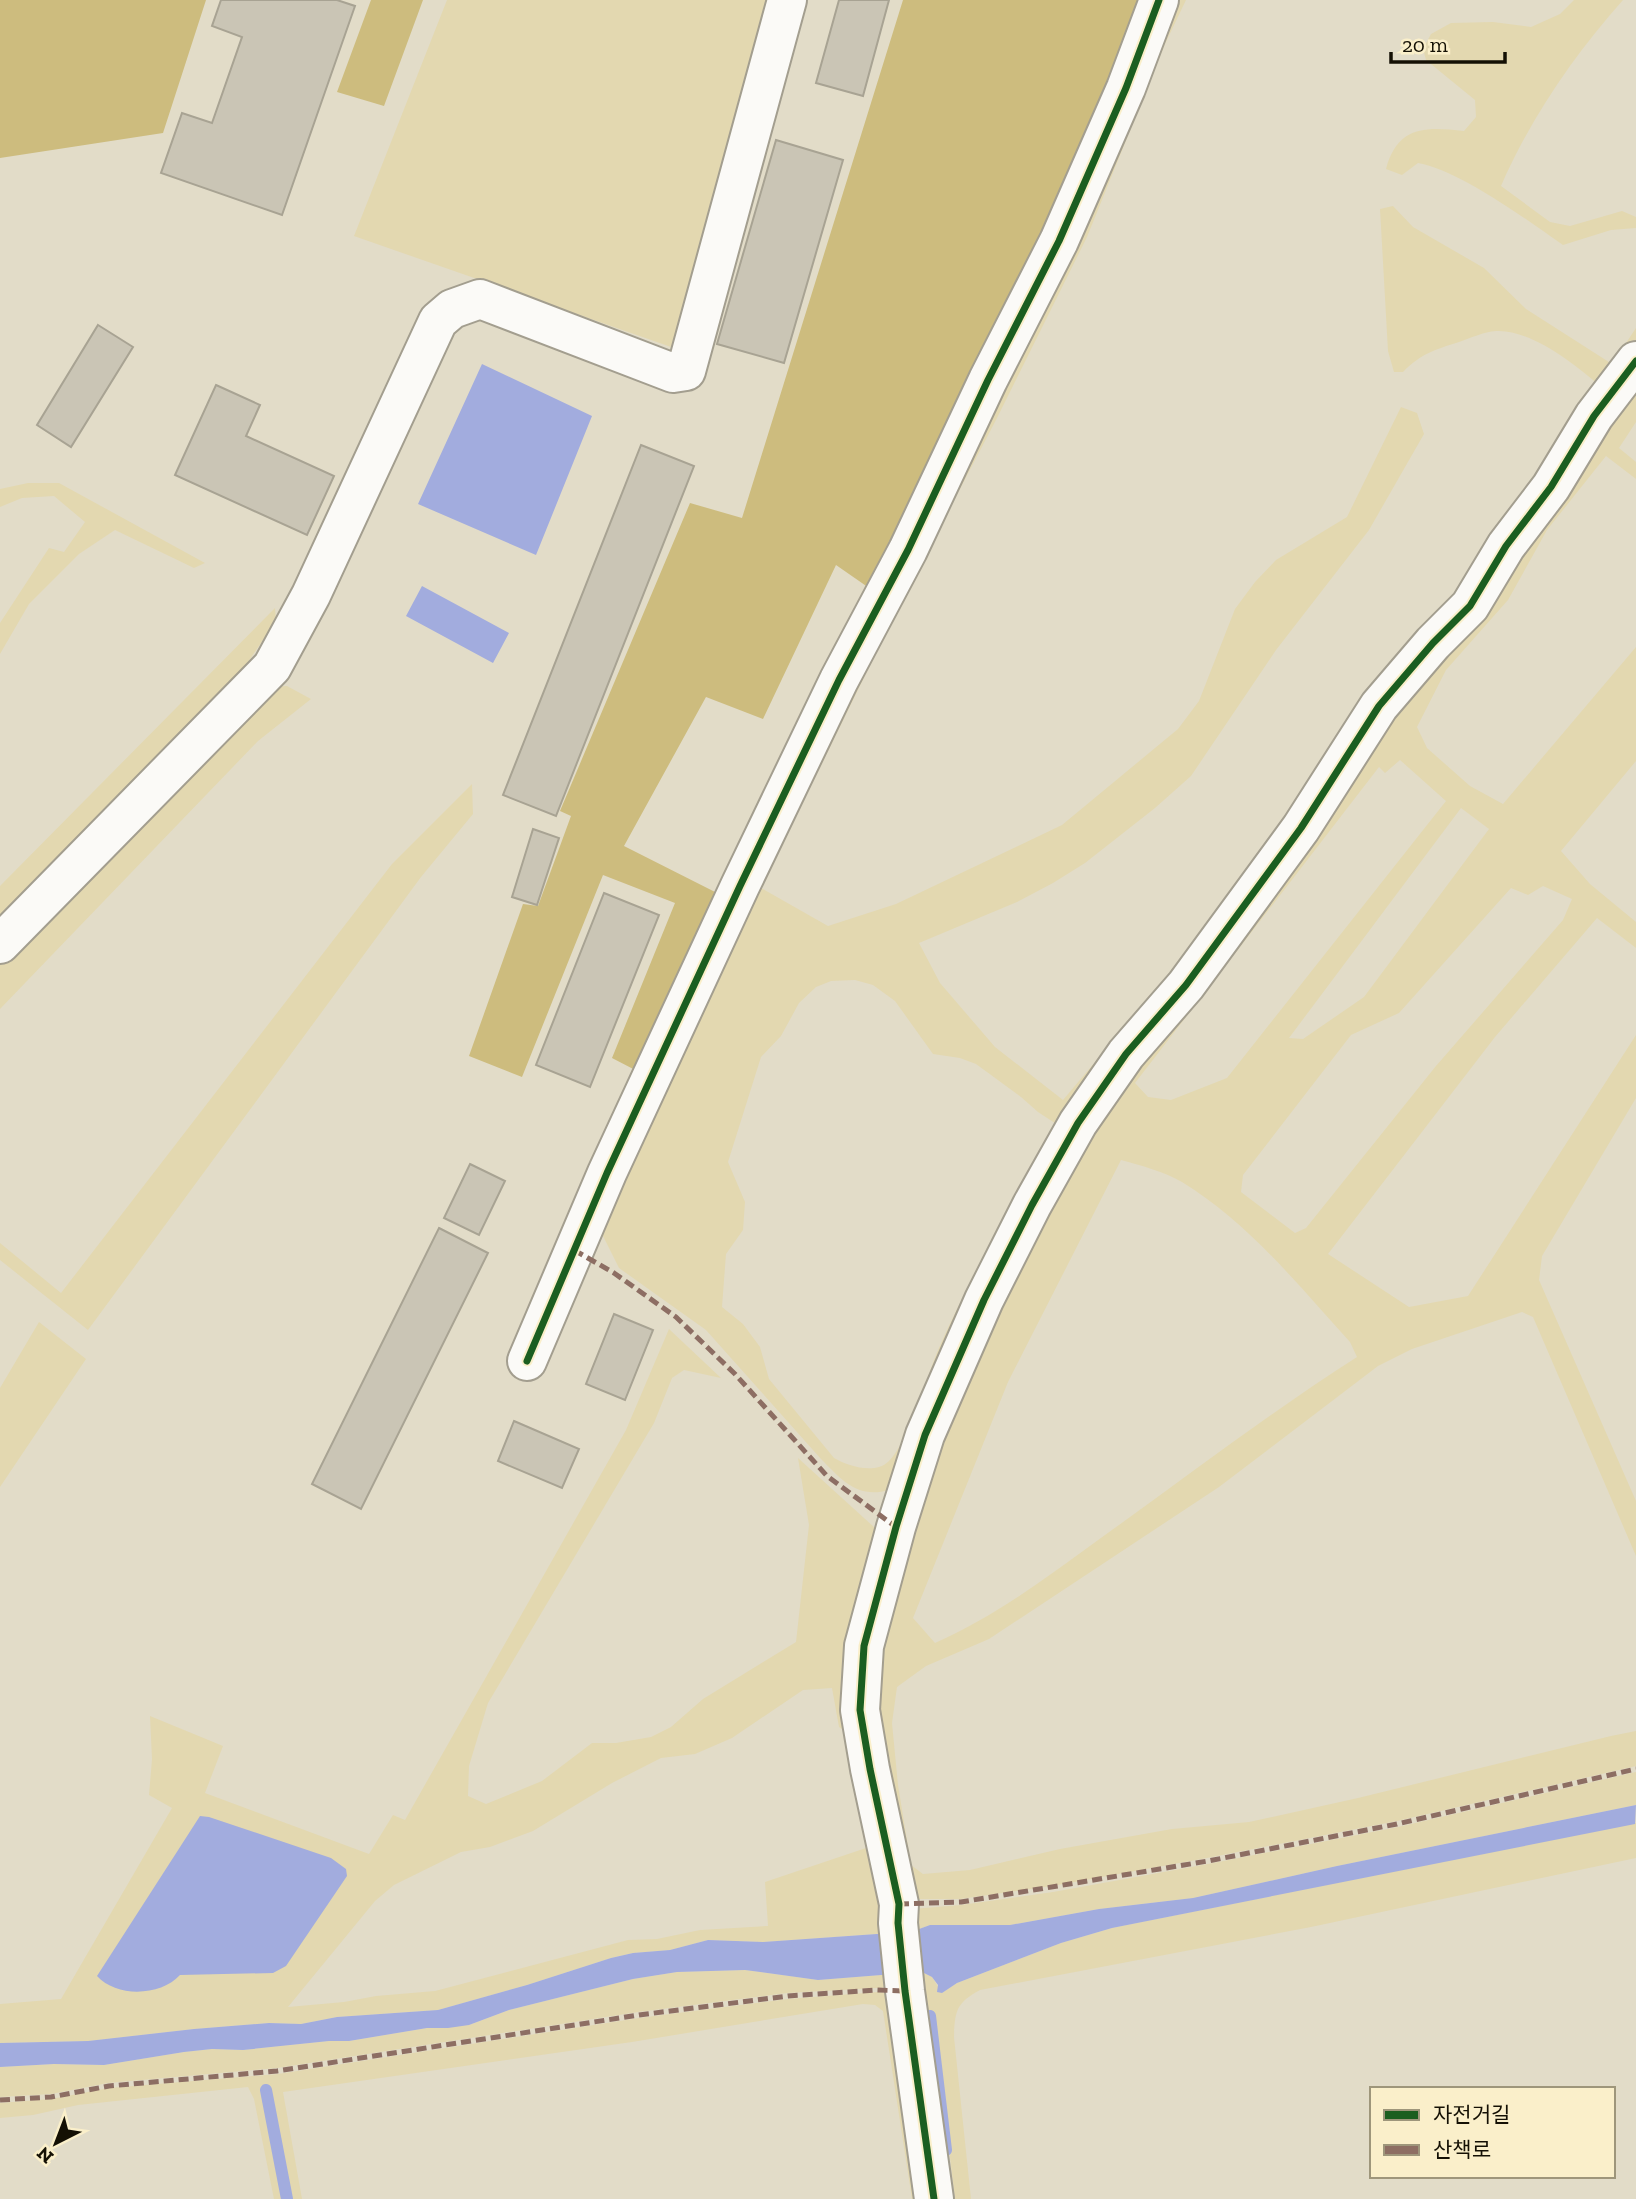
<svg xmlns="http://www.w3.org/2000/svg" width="1636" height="2199" font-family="'Zilla Slab','Noto Sans KR',serif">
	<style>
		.green { fill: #e3d8b0; fill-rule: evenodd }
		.forest { fill: #cdbc7e }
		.water { fill: #a2acde }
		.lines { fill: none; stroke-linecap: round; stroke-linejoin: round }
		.stream { stroke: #a2acde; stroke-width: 12 }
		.building { fill: #cac5b5; stroke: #a8a393; stroke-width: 2 }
		.street-casing { stroke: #a39e8f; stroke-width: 42 }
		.street { stroke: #fbfaf7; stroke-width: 38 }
		.quiet { stroke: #8d6e63; stroke-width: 5; stroke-dasharray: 10 5; stroke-linecap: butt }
		.cycleway-casing { stroke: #faefca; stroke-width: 11 }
		.cycleway { stroke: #1b5e20; stroke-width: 7 }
	</style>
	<rect width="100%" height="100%" fill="#e2dcc8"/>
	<path class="green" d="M447,0H773L674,348L354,236Z
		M1168,0H1186L1165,44L1087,237L997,418L901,602L761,888L828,926L896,904L1062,825L1178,729L1199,701L1235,609L1255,582L1276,560L1347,517L1401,407L1417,413L1424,434L1369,530L1276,650L1191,776L1155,808L1085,863L1053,883L1017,902L919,943L940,983L995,1047L1063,1100L1156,990L1246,874L1465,581L1546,460L1600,386C1575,364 1530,329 1496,331C1484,332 1470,338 1459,342C1434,350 1422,353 1403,372H1394L1388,351L1380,209L1393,206L1413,227L1484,268L1526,309L1612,364L1636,328V345L1067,1131L1038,1112L1021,1097L976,1064L960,1058L933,1054L895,1001L873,985L855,980L831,981L816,987L799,1003L781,1036L761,1057L728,1162L745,1202L743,1230L726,1254L722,1307L743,1324L760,1347L769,1379L834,1458C848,1466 875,1475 889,1461C908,1443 927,1375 939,1348C963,1292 995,1239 1023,1185L889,1490C857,1499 842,1480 821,1459L706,1330L619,1268L600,1230Z
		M1574,0H1623C1574,55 1530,119 1501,186L1550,222L1570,226L1622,211L1636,217V228L1611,230L1563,245C1527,220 1461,171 1418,163L1402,175L1386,169C1398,125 1426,127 1464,131L1476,117L1475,100L1426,60L1423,49L1431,34L1451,23L1493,22L1531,27L1560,14Z
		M1636,378V422L1619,448L1636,462V479L1606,456L1547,530L1508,600L1446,670L1417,727L1427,748L1470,786L1503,804L1636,647V761L1561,851L1590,884L1636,922V948L1597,918L1495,1037L1328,1254L1409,1307L1468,1296L1636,1035V1098L1542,1256L1539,1280L1636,1501V1556L1533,1317L1522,1312L1412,1349L1378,1366L1219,1487L989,1639L926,1666L897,1687L892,1723L898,1785L911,1865L923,1874L970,1870L1060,1849L1172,1829L1249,1822L1358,1798L1611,1736L1636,1731V1766L1397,1821L1207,1858L1052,1886L960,1899H916L889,1839L875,1655L952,1400L1089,1125ZM1400,760L1446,801L1227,1078L1171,1100L1148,1097L1135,1083L1379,767L1385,773ZM1461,808L1489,829L1364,997L1303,1039L1289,1038ZM1543,886L1572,899L1563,920L1436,1066L1306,1228L1295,1233L1241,1192L1243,1175L1351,1035L1399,1013L1511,888L1528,895ZM1121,1160C1140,1165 1165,1172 1182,1182C1249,1223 1298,1285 1350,1342L1357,1357C1271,1412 1189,1475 1105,1535C1051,1574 997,1616 935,1643L913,1618L1008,1382Z
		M28,483H59L205,563L194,568L115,530L79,554L29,604L0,654V623L49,548L64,552L85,522L54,496L22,498L0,507V489Z
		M275,608L276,621L229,690L0,922V886Z
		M287,686L311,699L258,741L0,1009V963L272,687Z
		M472,784L473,814L421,877L88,1330L0,1260V1243L61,1293L392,864Z
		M39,1322L86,1359L0,1487V1388Z
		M669,1329L721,1378L684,1370L672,1378L654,1423L488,1703L469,1766L468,1796L486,1804L542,1781L592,1743H616L651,1737L671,1727L703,1699L796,1642L809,1525L798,1458L875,1528L863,1594L852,1736L839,1727L832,1688L803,1690L732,1738L695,1754L661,1758L612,1783L533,1831L490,1847L461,1852L394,1885L375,1901L288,2007L344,2002L376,1996L435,1991L628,1940L657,1939L700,1930L768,1926L765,1882L869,1847L891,1933L763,1942L708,1940L670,1950L633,1953L611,1958L527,1985L438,2010L337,2017L301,2024L269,2023L194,2029L88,2041L0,2043V2004L61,1999L172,1808L149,1795L152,1759L150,1716L223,1746L205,1793L369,1854L393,1815L405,1820L626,1430Z
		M1636,1772V1805L1337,1866L1193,1898L1099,1909L1010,1925H930L911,1932L912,1909L961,1905L1053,1892L1208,1864L1398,1827Z
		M1636,1823V1858L1311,1927L980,1990C956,2003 955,2011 954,2037L971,2199H955L933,2016L928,2017L922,1972L932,1977L942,1993L957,1983L1061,1943L1112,1928Z
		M745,1970L818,1980L894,1974V1987L787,1993L638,2012L277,2068L108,2083L51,2094L0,2097V2067L54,2064L104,2065L184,2052L212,2049L243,2050L329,2041H349L427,2028L469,2025L509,2010L633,1979L677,1972Z
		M878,1992L894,1994L924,2199H912L883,2011L875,2005L863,2004L632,2042L283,2092L302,2199H291L269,2087L262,2089L284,2199H274L254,2099L248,2087L78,2105L33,2115L0,2118V2103L51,2099L109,2088L278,2074L639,2018L788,1999Z"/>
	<path class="forest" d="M0,0H206L163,133L0,158Z
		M371,0H423L384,106L337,92Z
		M903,0H1152L872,590L836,565L763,719L706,697L624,846L719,894L639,1072L612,1058L675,903L603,875L522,1077L469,1056L523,904L538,906L571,816L560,811L690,503L742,518Z"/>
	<path class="water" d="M482,364L592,416L536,555L418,504Z
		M422,586L509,633L493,663L406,616Z
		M1636,1805L1635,1824L1112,1928L1061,1943L957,1983L942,1993L937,1992L938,1985L932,1977L922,1972L911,1932L930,1925H1010L1099,1909L1193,1898L1337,1866Z
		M200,1816L209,1817L331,1858L346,1869L347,1876L286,1966L273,1973L180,1975C161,1996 117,1998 97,1976Z
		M891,1933L894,1974L818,1980L745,1970L677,1972L633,1979L509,2010L469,2025L448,2028H427L349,2041H329L243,2050L212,2049L184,2052L104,2065L54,2064L0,2067V2043L88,2041L194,2029L269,2023L301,2024L337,2017L438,2010L527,1985L611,1958L633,1953L670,1950L708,1940L763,1942Z"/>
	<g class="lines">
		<path class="stream" d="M930,2016L946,2150
			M266,2090L287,2199"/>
	</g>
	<path class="building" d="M221,0H337L355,6L282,215L161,173L182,113L212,123L242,37L212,26Z
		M839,0H889L863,96L816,83Z
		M776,140L843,160L784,363L717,344Z
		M98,325L133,347L71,447L37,425Z
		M216,385L260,405L246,436L334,476L307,535L175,475Z
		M641,445L694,466L556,816L503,795Z
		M533,829L559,838L537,905L512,897Z
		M604,893L659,915L590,1087L536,1065Z
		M470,1164L505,1181L479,1235L444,1218Z
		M439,1228L488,1253L361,1509L312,1484Z
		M614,1314L653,1330L625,1400L586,1384Z
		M514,1421L579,1449L562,1488L498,1461Z"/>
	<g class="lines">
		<g class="street-casing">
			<path id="street" d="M0,944L272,667L311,595L438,321L452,309L480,299L673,373L686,371L787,0
				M527,1361L607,1173L740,886L839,680L908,550L988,380L1059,241L1126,88L1159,0
				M934,2199L905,1991L898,1923L899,1904L870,1769L860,1710L864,1646L896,1527L925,1435L984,1300L1032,1205L1078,1123L1126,1054L1186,985L1301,828L1379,706L1433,643L1470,606L1506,546L1551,487L1594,416L1636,361"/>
		</g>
		<use href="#street" class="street"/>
		<path class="quiet" d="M574,1250L614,1273L676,1317L735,1374L827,1476L896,1527
			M899,1904L961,1902L1208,1861L1397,1824L1636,1769
			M0,2100L51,2097L109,2086L277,2071L639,2015L788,1996L877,1990L905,1991"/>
		<g class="cycleway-casing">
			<path id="cycleway" d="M527,1361L607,1173L740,886L839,680L908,550L988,380L1059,241L1126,88L1159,0
				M934,2199L905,1991L898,1923L899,1904L870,1769L860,1710L864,1646L896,1527L925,1435L984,1300L1032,1205L1078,1123L1126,1054L1186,985L1301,828L1379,706L1433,643L1470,606L1506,546L1551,487L1594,416L1636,361"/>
		</g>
		<use href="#cycleway" class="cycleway"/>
	</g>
	<rect x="1370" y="2087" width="245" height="91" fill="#faefca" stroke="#9e967b" stroke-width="2"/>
	<rect x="1384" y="2110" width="35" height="10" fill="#1b5e20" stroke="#9e967b" stroke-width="2"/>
	<text x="1433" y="2122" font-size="21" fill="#141004">자전거길</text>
	<rect x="1384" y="2145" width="35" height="10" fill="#8d6e63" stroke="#9e967b" stroke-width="2"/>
	<text x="1433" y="2157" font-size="21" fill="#141004">산책로</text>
	<g transform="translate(56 2143) rotate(222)" stroke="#faefca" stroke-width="5" paint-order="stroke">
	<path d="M0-5L12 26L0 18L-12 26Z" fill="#141004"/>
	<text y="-10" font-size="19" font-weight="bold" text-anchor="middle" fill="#141004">N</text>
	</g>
	<path d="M1391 52v10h114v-10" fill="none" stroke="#141004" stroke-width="3.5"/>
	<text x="1402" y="52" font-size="21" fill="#141004" stroke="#faefca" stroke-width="5" paint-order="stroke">20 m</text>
</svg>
